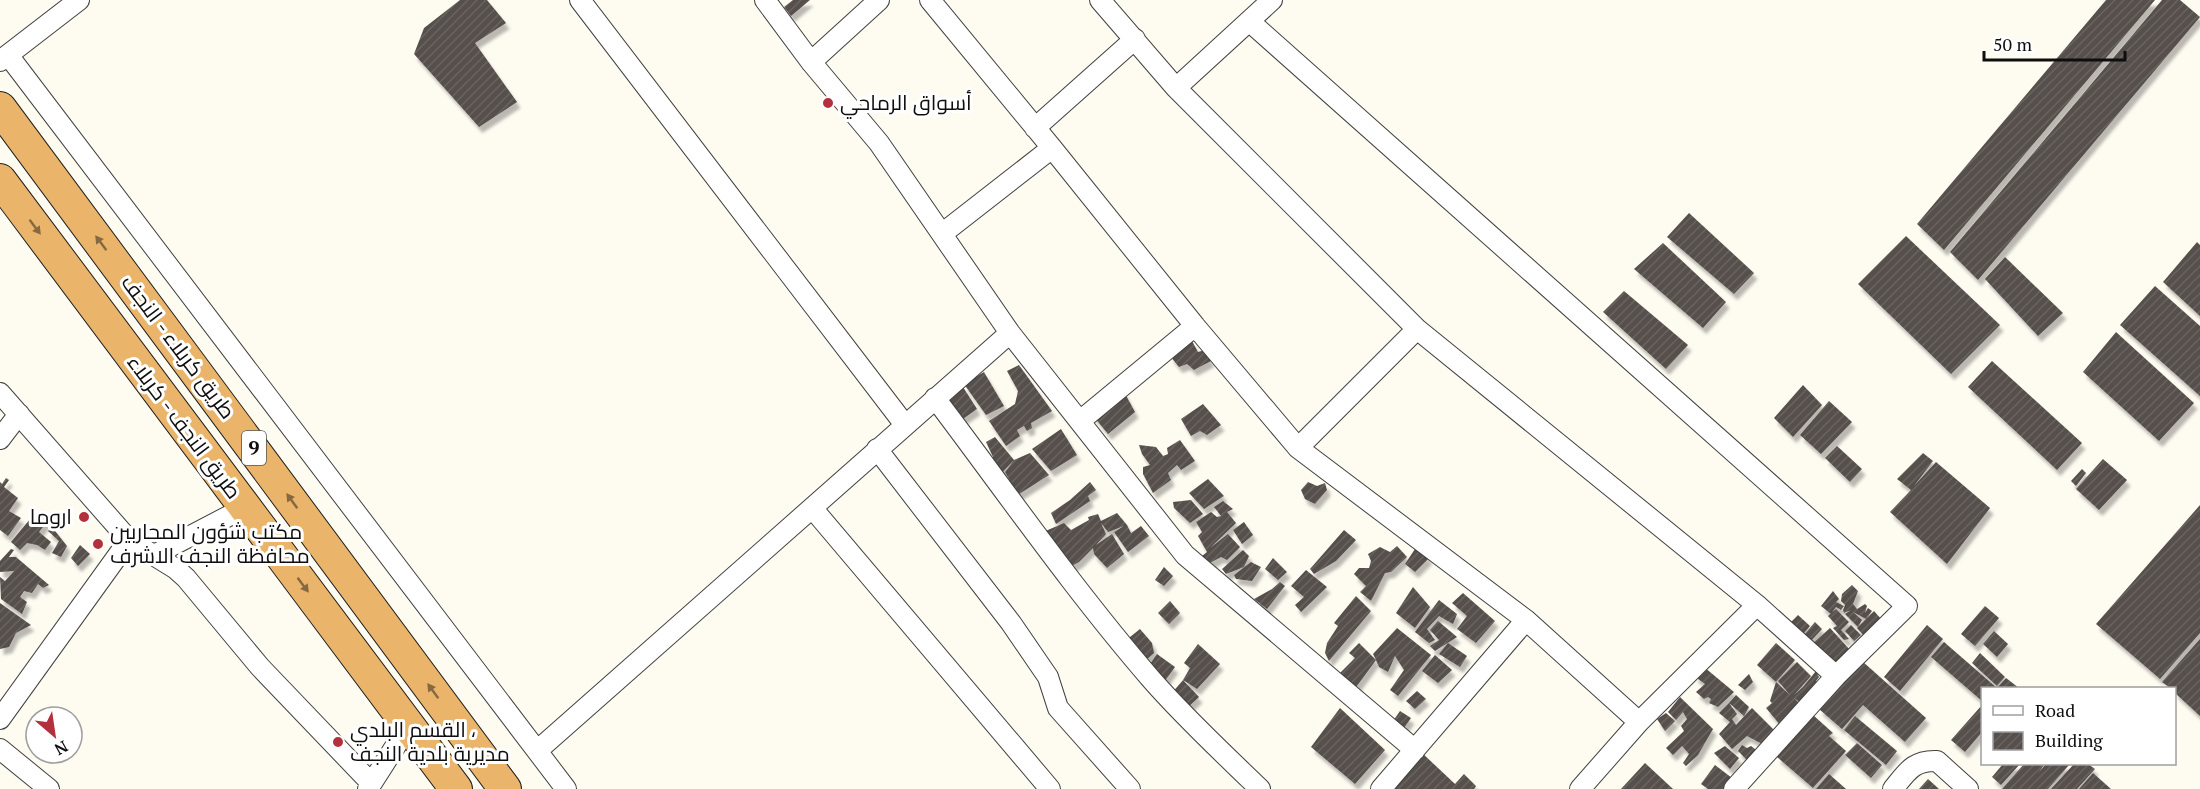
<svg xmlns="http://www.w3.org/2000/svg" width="2200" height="789" font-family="'PT Serif',Cairo,serif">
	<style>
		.building { fill: url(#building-hatch); filter: url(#shadow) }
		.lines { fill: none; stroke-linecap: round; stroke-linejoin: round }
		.minor-casing { stroke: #414141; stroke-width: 22 }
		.trunk-casing { stroke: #1f1f1f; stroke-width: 34 }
		.minor { stroke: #fff; stroke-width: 20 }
		.trunk { stroke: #eab46a; stroke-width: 32 }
		.oneway { fill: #876941 }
		.poi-dot { fill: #b3313c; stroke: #fff; stroke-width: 2 }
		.labels { text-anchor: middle; stroke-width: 6; stroke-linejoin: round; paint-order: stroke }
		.shield { fill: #fff; stroke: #565656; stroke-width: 1.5 }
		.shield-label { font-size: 20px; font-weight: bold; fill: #0e0e0e }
		.poi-label { font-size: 21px; fill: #0e0e0e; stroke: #fff; text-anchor: start }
		.street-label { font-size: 21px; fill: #0e0e0e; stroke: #fff }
	</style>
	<defs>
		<pattern id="building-hatch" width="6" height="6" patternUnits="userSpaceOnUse" patternTransform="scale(1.5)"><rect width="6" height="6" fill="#564f4c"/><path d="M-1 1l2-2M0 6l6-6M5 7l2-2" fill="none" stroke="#696461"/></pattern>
		<filter id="shadow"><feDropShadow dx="3.5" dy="6" stdDeviation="1.5" flood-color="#0004"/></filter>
	</defs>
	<rect width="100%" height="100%" fill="#fefbf1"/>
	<path class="building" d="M460,0H487L506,23L475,43L517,102L479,127L414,54L424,28Z
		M793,0H810L791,16L784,7Z
		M2106,0H2155L1944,250L1917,224Z
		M2162,0H2180L2200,17L1978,280L1950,252Z
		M1689,213L1754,273L1734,294L1667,237Z
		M1906,236L2000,325L1951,374L1858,284Z
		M2197,242L2200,245V316L2163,282Z
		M1663,243L1726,302L1703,328L1634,269Z
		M2005,257L2063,313L2038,336L1985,279Z
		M2155,286L2200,326V396L2120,325Z
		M1624,291L1688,345L1666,369L1603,312Z
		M2116,332L2194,403L2159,441L2083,372Z
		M1192,341L1198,352L1205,350L1211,361L1194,370L1187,364L1179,367L1170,356Z
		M1992,361L2082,443L2057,470L1968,387Z
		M1019,365L1052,411L1031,423L1032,428L1027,431L1024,426L1017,430L1020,436L1006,446L989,421L1015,404L1018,391L1007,371Z
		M984,372L1004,406L986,415L964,384Z
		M1803,385L1822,405L1793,437L1774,418Z
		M963,387L977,409L960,421L944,402Z
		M1123,390L1135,412L1108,434L1090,412Z
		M1829,401L1852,422L1821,454L1800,435Z
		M1203,404L1221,425L1207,435L1200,431L1191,436L1181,419Z
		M1061,429L1077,455L1051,471L1032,449Z
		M995,437L1014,460L999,476L990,462L993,457L986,442Z
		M1180,440L1195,461L1181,470L1177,465L1168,473L1171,480L1153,493L1143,474V467L1150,465L1142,454L1139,445L1156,447L1163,456L1168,454L1167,448Z
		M1837,446L1862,469L1850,482L1825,458Z
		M1030,453L1049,475L1016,496L1007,483L1010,481L1005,472L1014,460Z
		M1923,453L1933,461L1914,486L1936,462L1990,508L1947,564L1890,512L1911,490L1897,479Z
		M2103,459L2127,480L2099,510L2076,489Z
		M2082,469L2086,473L2076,486L2071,481Z
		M6,478L9,480L4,487L18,498L9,511L21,518L8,536L0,530V482L2,484Z
		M1208,479L1224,496L1204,509L1189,493Z
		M1090,482L1096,490L1088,496L1090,501L1056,524L1051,513L1070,500Z
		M1308,482L1317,486L1325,483L1327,490L1315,504L1305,499L1301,490Z
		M1191,500L1203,514L1190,523L1174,508L1173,502Z
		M1223,501L1233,509L1227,512L1236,523L1210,548L1228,534L1240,547L1227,560L1221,557L1208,564L1202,556L1207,552L1198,536L1202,532L1196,522L1211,512L1217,517L1221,516L1214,507Z
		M2200,505V633L2160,679L2096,624Z
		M35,513L49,519L39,532L51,542L45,550L37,545L27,543L20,550L11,542Z
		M1117,513L1127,525L1131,533L1141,526L1149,536L1128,552L1114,532L1124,526L1108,532L1101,523L1106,534L1096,545L1112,534L1124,554L1107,568L1094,554L1093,548L1079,562L1070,567L1041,533L1064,523L1071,530L1089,520L1088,517L1098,514L1101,521Z
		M1244,522L1253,535L1242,544L1233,530Z
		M52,527L67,546L61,557L52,553L59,541L48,531Z
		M1344,530L1356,540L1336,561L1314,574L1310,569Z
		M80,545L90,554L78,566L71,558Z
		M1397,546L1407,557L1391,572L1385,573L1371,601L1360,592L1366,586L1354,574L1359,568H1369L1371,561L1368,554L1380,547L1390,552Z
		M1417,546L1429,558L1415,572L1405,564Z
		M11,549L14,550L9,557H16L49,585L43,588L38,584L32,593L24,591L20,597L27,602L22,614L1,599L0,577L5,581L14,571L0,572V561Z
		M1243,550L1249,556L1244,567L1226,574L1222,569Z
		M1273,558L1287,572L1278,580L1265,569Z
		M1251,562L1261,567L1252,581L1236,579L1234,575Z
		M1164,567L1173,576L1164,586L1155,580Z
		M1306,570L1327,587L1301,612L1295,605L1304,597L1291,586Z
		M1280,582L1285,586L1267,609L1254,599L1272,589Z
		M1852,585L1858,591L1853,604L1857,609L1865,604L1867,606L1865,613L1868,608L1872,611L1866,619L1853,612L1862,620L1858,627L1845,614L1851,610L1844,613L1843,610L1845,605L1841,601L1842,594Z
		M1413,587L1430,607L1415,628L1396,613Z
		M1833,591L1839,599L1836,602L1844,606L1841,610L1836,607L1831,614L1821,606Z
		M1463,593L1495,621L1476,643L1457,629L1467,616L1452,603Z
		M1356,596L1371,611L1329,661L1325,653L1327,643L1338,626L1334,623Z
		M1439,600L1457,614L1453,624L1439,616L1427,629L1435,640L1429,643L1415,632Z
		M1170,601L1180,613L1169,624L1158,613Z
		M0,603L31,625L16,633L9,647L0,649Z
		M1985,606L1999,618L1975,646L1961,634Z
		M1836,609L1849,622L1841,630L1849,639L1844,640L1833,628L1837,626L1828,616Z
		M1874,611L1882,620L1864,636L1857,628Z
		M1798,615L1810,626L1804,633L1791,622Z
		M1438,621L1457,637L1435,651L1430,646L1439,640L1430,630Z
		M1815,622L1822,629L1810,642L1804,635Z
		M1851,625L1861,635L1854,641L1845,631Z
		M1927,625L1943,639L1900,691L1884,677Z
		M1397,628L1431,655L1398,696L1390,690L1404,670L1395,656L1388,672L1379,667L1376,660L1354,690L1338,675L1355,658L1349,653L1359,643L1376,660L1373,654Z
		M1830,628L1850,650L1834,663L1812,644Z
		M1140,629L1152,643L1154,653L1144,662L1125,641Z
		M1994,631L2008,644L1997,657L1983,644Z
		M2200,639V716L2175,693V688H2170L2162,682Z
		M1944,642L1997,688L2006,678L2019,688H1982V701L1931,657Z
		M1448,643L1467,656L1460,667L1439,654Z
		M1776,643L1795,660L1776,682L1757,665Z
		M1198,644L1220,664L1197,689L1183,680L1190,668L1184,663Z
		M1980,653L2005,677L1997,686L1972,663Z
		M1157,654L1175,667L1162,685L1148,667Z
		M1435,655L1452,670L1438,683L1422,671Z
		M1862,661L1926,718L1905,742L1863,705L1842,729L1819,709Z
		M1797,662L1811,676L1794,695L1803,687L1816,671L1819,677L1816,681L1818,683L1805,706L1794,698L1801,705L1781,726L1766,708L1772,703L1770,701L1776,682L1790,695L1778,681Z
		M1704,667L1734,692L1718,707L1709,703L1711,699L1708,697L1704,699L1696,692L1705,684L1694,676Z
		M1749,674L1753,682L1745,690L1738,685Z
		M1183,680L1199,697L1186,709L1171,694Z
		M1417,691L1426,699L1415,709L1406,701Z
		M1736,695L1749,707L1744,716L1729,703Z
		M1680,697L1713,729L1698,755L1686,766L1683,763L1689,754L1682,746L1673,755L1666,748L1684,731L1681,726L1687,719L1683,712L1676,720L1668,712Z
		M1729,703L1737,714L1732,719L1736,725L1752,708L1777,733L1766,746L1747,736L1732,749L1719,734L1730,722L1719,713Z
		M1982,705V732L1965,752L1951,740Z
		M1340,708L1385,750L1355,784L1311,747Z
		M1400,711L1411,718L1401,732L1391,724Z
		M1666,713L1675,721L1665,731L1657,719Z
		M1813,715L1833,733L1829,736L1846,751L1813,788L1777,757Z
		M1855,716L1897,751L1886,765L1844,730Z
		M1857,743L1882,765L1871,778L1845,755Z
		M1742,745L1747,748L1751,746L1759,752L1748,761L1738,751Z
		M1725,746L1739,758L1730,769L1714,753Z
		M1421,752L1455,784L1464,774L1476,786L1474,789H1388Z
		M1645,763L1673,789H1621Z
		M2003,764H2020L2001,785L1992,777Z
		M2024,764H2045L2038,773L2046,764H2070L2048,789H2002Z
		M2074,764H2088L2095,769L2077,789H2051Z
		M1715,765L1732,778L1725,789H1708L1701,784Z
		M2093,773L2111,789H2079Z
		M1829,774L1846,789H1816Z
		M1928,779L1939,789H1919Z"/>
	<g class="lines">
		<g class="minor-casing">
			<path id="minor" d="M580,0L905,425
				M765,0L811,62L879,143L1010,333L1185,555L1415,750
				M930,0L1052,148L1195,326L1298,448L1526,620L1639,722
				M1100,0L1176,88L1417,329L1757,605L1836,676
				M1249,21L1907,606L1836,676L1734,789
				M8,55L566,789
				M0,61L79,0
				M811,62L879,0
				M1176,88L1272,0
				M1035,128L1135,39
				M943,233L1052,148
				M0,393L129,540L176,569L186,578L260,667L371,783
				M935,398C1006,492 1074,590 1151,679C1185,718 1223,753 1260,789
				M1080,421L1195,326
				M0,439L19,414
				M1298,448L1417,329
				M877,449L1011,623L1048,677L1058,708L1130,789
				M813,509L1050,789
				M154,555L244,508
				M0,719L129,540
				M0,749L49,789
				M538,750L1010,333
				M368,789L409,725
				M1381,789L1526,620
				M1580,789L1639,722L1757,605
				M1893,789C1907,772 1913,760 1937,761L1968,789"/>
		</g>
		<g class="trunk-casing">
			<path id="trunk" d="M0,108L505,789
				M0,180L456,789"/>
		</g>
		<use href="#minor" class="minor"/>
		<use href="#trunk" class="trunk"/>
	</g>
	<defs><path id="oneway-solid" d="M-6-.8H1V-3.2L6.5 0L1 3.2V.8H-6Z" transform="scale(1.5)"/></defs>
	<g class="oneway">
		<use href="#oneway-solid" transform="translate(35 227) rotate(53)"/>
		<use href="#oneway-solid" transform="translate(101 243) rotate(-127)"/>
		<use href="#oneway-solid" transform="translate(292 501) rotate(-126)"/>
		<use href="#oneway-solid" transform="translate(303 585) rotate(53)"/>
		<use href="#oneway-solid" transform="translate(433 691) rotate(-126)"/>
	</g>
	<g class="poi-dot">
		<circle cx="828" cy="103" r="6"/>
		<circle cx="84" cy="517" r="6"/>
		<circle cx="98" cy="544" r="6"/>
		<circle cx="338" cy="742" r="6"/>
	</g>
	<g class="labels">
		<rect class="shield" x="242" y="431" width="24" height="34" rx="4.5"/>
		<g class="shield-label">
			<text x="254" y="455">9</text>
		</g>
		<g class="poi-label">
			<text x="840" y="110">أسواق الرماحي</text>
			<text x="72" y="524" text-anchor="end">اروما</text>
			<text x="110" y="539">مكتب شؤون المحاربين<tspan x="110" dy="24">محافظة النجف الاشرف</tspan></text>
			<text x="350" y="737">القسم البلدي ،<tspan x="350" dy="24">مديرية بلدية النجف</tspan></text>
		</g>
		<g class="street-label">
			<text transform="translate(178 347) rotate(53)" y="7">طريق کربلاء - النجف</text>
			<text transform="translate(184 427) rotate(53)" y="7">طريق النجف - کربلاء</text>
		</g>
	</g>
	<rect x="1981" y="687" width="195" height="78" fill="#ffffff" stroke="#9f9f9f" stroke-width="1.5"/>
	<rect x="1993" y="706" width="30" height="9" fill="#ffffff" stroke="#9f9f9f" stroke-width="1.5"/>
	<text x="2035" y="717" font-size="18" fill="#0e0e0e">Road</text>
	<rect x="1993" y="732" width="30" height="18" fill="url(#building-hatch)" stroke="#9f9f9f" stroke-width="1.5"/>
	<text x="2035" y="747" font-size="18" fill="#0e0e0e">Building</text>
	<g transform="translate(54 735) rotate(151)"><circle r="28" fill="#ffffff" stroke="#9f9f9f" stroke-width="1.5"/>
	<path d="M0-4.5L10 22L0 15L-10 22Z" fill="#b3313c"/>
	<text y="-9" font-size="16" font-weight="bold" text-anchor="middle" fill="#0e0e0e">N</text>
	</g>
	<path d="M1984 51v9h141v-9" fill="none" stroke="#0e0e0e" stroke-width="3"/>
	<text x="1993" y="51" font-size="18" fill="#0e0e0e" stroke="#ffffff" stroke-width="4.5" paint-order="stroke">50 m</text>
</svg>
